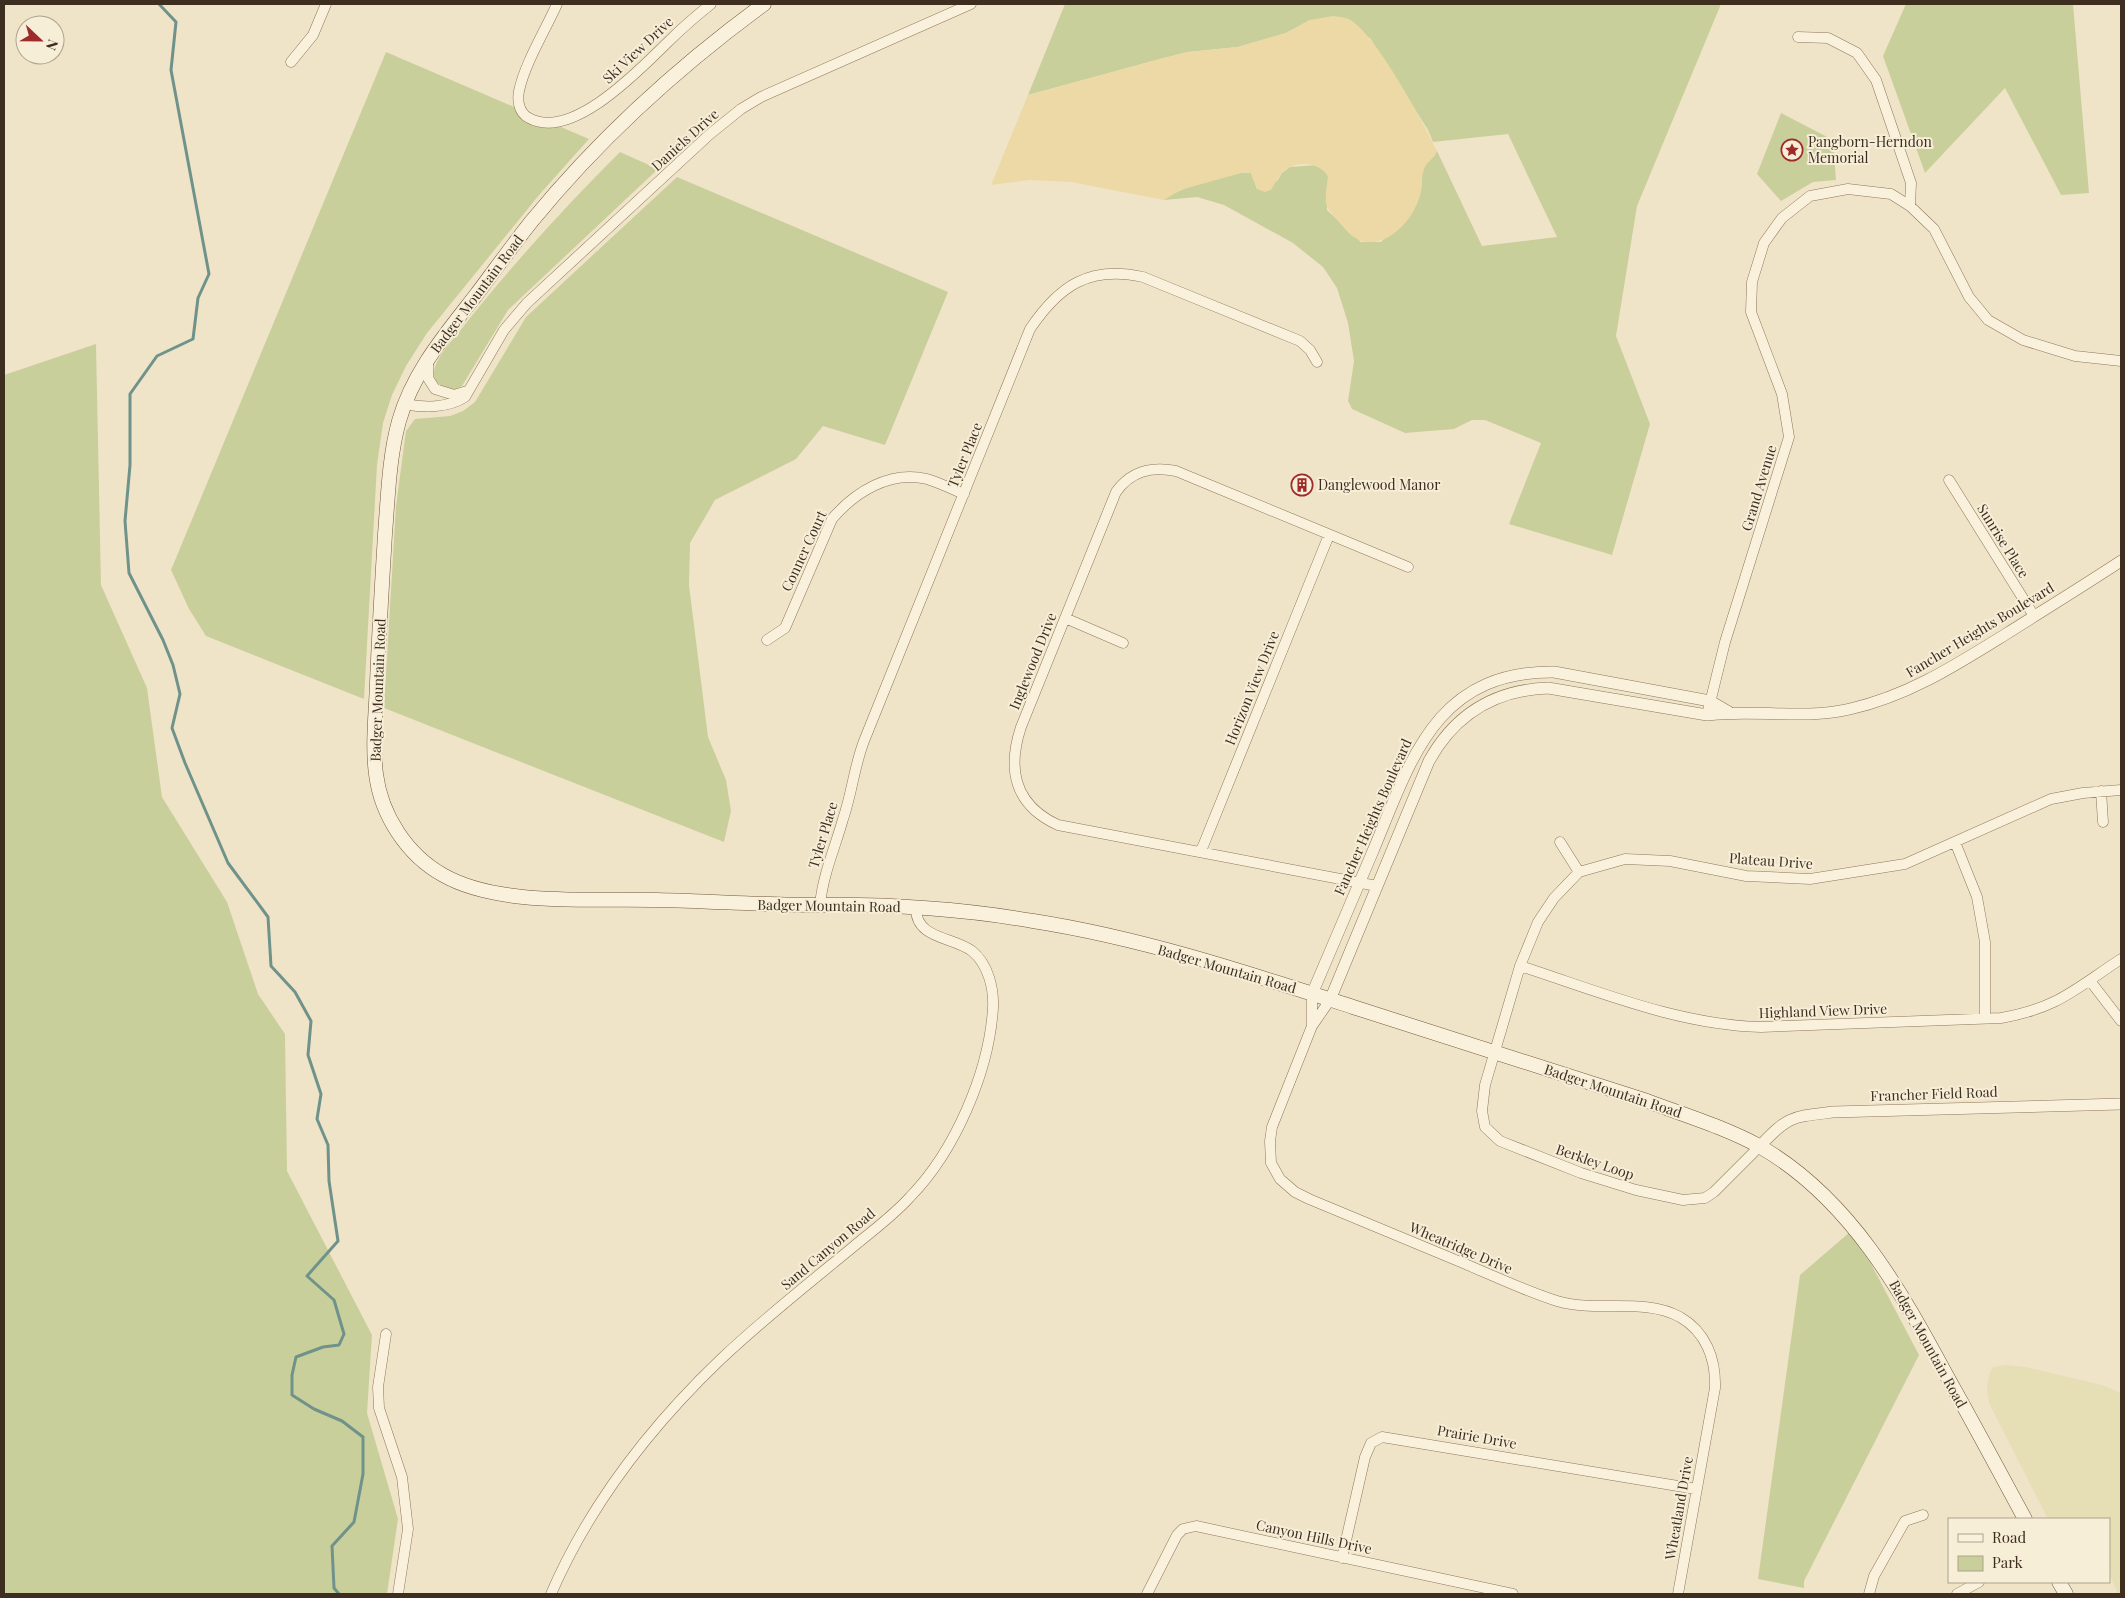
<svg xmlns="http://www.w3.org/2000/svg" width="2125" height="1598" font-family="'Playfair Display',serif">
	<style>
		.farmland { fill: #e6deb5 }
		.green { fill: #c9cf9b }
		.sand { fill: #ecd9a5 }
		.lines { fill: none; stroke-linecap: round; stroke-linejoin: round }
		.stream { stroke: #6f938a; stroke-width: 3 }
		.minor-casing { stroke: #8d765c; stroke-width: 11 }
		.tertiary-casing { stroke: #8d765c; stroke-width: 12 }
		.secondary-casing { stroke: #6f573f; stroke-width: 15 }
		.minor { stroke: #faf1dc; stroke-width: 10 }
		.tertiary { stroke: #faf1dc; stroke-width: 11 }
		.secondary { stroke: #faf1dc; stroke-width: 14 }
		.labels { text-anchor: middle; stroke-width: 4; stroke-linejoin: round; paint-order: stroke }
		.street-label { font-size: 14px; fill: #3d2e20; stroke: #f7eed8 }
		.poi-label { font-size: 14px; fill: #3d2e20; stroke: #f7eed8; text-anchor: start }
	</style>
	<rect width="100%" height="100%" fill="#f0e4c8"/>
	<path class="farmland" d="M2005,1365L2026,1367L2102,1385L2121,1393V1594H2118L2109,1573V1519H2048L1989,1403L1987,1388L1989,1375L1993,1367Z"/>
	<path class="green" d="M1065,4H1721L1637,206L1616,336L1650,424L1612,555L1509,524L1541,443L1485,420H1472L1454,429L1405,433L1352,409L1348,401L1354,361L1348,323L1337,288L1323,267L1293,243L1224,205L1197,197L1164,200C1178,188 1233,169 1251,173L1257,189L1277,181L1282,173L1290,167L1318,165L1324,169L1328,176L1327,210L1361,242H1381C1396,227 1415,214 1420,193C1423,185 1420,177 1423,169C1427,162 1433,159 1437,151L1482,246L1557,237L1508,134L1433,142L1428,130L1370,38L1310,20L1286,33L1238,47L1188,52L1160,59L1028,95Z
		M1906,4H2073L2089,193L2061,195L2005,88L1925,173L1883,56Z
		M386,52L589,139L539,195L427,333L406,366L392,395L383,423L377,465L364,699L206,636L189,609L171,570Z
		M1781,113L1833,140L1836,180L1813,182L1781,201L1757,174Z
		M620,152L658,169L508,310L462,386L454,390C444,387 433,385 434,372C436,356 454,339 463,327C511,266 564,208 620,152Z
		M677,177L948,292L885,445L823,426L796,459L715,500L690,543L689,585L708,737L726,780L731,811L724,842L384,708L396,506L406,431L415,419L450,416L463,411L475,402L526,317Z
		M96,344L101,585L147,688L162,797L227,902L258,994L285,1034L287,1171L372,1335L367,1413L398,1519L387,1594H4V375Z
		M1850,1232L1869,1260L1919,1355L1804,1581V1588L1758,1579L1800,1275Z"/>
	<path class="sand" d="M1333,16C1339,17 1347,17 1352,21C1379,40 1422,120 1437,151C1434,159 1427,161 1424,169C1421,176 1423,183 1421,191C1415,224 1374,263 1345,229C1323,203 1324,210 1328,176C1320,162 1294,159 1282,173C1278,177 1274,185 1271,190L1265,192L1257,189L1251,173L1245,172L1180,190L1164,200L1071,182L1029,180L991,185L1028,95L1160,59L1188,52L1238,47L1286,33L1310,20Z"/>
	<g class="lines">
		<path class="stream" d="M159,4L176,22L171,70L209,274L198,298L193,339L157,356L130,394V465L125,521L129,573L163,640L173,665L180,694L172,728L185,763L228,863L268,917L271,966L295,992L311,1021L308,1055L321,1094L317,1119L328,1145L329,1181L338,1241L307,1276L334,1300L344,1334L339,1345L323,1347L296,1357L292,1375V1395L314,1409L342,1421L363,1437V1474L354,1522L332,1546L334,1588L339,1594"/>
		<g class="minor-casing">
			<path id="minor" d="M557,4C545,31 525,63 519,91C517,101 519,113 529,118C572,142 641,68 668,42C682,28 696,16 711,4
				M1798,37L1828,38L1857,53L1876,80L1911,183L1910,206
				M291,62L313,35L326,4
				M428,360V378L435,389L454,395L467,391
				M405,404C424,408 448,408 465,397L504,330L527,303L710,134L741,109L761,97L971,4
				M1949,480L2034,616
				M1065,618L1123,643
				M767,640L785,628L832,519C855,492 890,470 927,479C940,483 952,489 964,494
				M1707,715L1725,642L1789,437L1782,394L1751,312L1752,282L1764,243L1782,218L1810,196L1848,189L1891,194L1910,206L1934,229L1969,297L1988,320L2023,340L2075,356L2121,361
				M2101,791L2103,822
				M1560,842L1579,872
				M1955,842L1977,897L1985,942V1018
				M1201,851L1329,535
				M1377,886L1058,825C1014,805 1007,769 1021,727L1116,492C1131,471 1151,466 1176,471L1408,567
				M820,905C823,874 835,848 843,819C852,793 854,767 864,741L1030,329C1059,286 1089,265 1143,277L1300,341L1310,350L1317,362
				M1520,966C1598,991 1678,1025 1761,1027L2001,1018C2058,1008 2075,989 2121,959
				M2091,982L2121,1021
				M1312,994V1026
				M1330,1000L1312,1026L1272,1127L1270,1141L1271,1163L1280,1179L1295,1192L1309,1199C1360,1220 1412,1242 1463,1263C1494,1276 1525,1291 1557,1301C1597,1313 1643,1297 1680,1317C1706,1332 1716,1359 1715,1388L1678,1594
				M1759,1147L1714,1192L1705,1198L1683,1200L1636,1190L1581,1173L1500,1141L1485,1127L1482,1111L1485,1085L1520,966L1538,922L1554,898L1579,872L1625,859L1670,861L1746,876L1810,879L1905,864L2051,799L2083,793L2121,790
				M386,1334L378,1387L379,1408L402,1477L408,1529L398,1594
				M1342,1558L1365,1457L1371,1443L1382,1437L1696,1489
				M551,1594C590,1504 649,1428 720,1360C762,1320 808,1284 853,1247C872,1231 893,1216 910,1197C955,1151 989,1072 993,1008C994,988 988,964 972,951C954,937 916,939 916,909
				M1147,1594L1177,1535L1183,1529L1196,1526L1513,1594
				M1869,1594L1874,1576L1905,1521L1923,1515
				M1957,1594L1979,1582"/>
		</g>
		<g class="tertiary-casing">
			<path id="tertiary" d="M1312,994C1332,946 1353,899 1373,851C1411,760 1435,671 1554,672L1710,701L1729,712
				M1330,1000L1429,761C1455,714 1495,690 1548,688L1707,715C1755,709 1802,720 1850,709C1908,696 1956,665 2006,634C2044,610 2083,586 2121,561
				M1759,1147C1788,1116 1791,1117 1833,1112L2121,1104"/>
		</g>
		<g class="secondary-casing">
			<path id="secondary" d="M764,4C678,67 598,140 531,222C512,246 494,271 476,295C445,335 413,372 399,421C389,457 388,497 385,534C382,584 379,633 377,683C376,713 372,745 376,774C381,815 407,855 443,875C499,907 593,898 657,900C710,901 763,905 817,905C889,904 962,909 1033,921C1142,938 1248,973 1353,1007C1451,1039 1549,1070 1647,1101C1684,1115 1724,1127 1759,1146C1850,1198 1901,1291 1949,1380C1975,1426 2000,1473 2025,1519
				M2059,1582L2066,1594"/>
		</g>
		<use href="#minor" class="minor"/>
		<use href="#tertiary" class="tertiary"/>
		<use href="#secondary" class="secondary"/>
	</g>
	<defs>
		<g id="sight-ring" transform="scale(1.125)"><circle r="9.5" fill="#f7eed8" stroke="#9e2a2b" stroke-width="1.5"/><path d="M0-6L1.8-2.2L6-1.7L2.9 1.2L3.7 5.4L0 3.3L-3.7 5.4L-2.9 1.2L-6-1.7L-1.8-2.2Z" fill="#9e2a2b"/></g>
		<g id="building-ring" transform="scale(1.125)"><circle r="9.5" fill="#f7eed8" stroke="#9e2a2b" stroke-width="1.5"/><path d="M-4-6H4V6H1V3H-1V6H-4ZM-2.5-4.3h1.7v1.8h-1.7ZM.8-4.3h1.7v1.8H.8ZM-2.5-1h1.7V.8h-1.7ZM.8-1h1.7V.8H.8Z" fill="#9e2a2b"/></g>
	</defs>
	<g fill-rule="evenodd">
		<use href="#sight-ring" x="1792" y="150"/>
		<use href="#building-ring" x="1302" y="485"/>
	</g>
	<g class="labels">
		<g class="street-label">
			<text transform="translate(638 50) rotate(-43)" y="5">Ski View Drive</text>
			<text transform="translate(685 140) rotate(-42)" y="5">Daniels Drive</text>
			<text transform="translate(477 294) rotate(-53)" y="5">Badger Mountain Road</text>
			<text transform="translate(965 455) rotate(-68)" y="5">Tyler Place</text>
			<text transform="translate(1759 488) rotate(-73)" y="5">Grand Avenue</text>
			<text transform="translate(2003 541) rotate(58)" y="5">Sunrise Place</text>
			<text transform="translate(804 551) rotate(-65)" y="5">Conner Court</text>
			<text transform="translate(1980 630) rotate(-31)" y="5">Fancher Heights Boulevard</text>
			<text transform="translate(1033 661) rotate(-68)" y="5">Inglewood Drive</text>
			<text transform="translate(1252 688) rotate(-68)" y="5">Horizon View Drive</text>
			<text transform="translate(378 690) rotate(-88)" y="5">Badger Mountain Road</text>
			<text transform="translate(1373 817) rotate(-66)" y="5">Fancher Heights Boulevard</text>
			<text transform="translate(823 835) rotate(-73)" y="5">Tyler Place</text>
			<text transform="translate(1771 861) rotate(4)" y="5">Plateau Drive</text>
			<text transform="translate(829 906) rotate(1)" y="5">Badger Mountain Road</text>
			<text transform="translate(1227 969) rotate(16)" y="5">Badger Mountain Road</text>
			<text transform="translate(1823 1011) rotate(-2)" y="5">Highland View Drive</text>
			<text transform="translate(1613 1091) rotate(18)" y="5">Badger Mountain Road</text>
			<text transform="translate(1934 1094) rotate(-2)" y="5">Francher Field Road</text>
			<text transform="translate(1595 1162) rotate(19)" y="5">Berkley Loop</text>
			<text transform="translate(1461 1248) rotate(23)" y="5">Wheatridge Drive</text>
			<text transform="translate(828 1249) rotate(-40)" y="5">Sand Canyon Road</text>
			<text transform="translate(1928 1344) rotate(61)" y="5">Badger Mountain Road</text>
			<text transform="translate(1477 1437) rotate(10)" y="5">Prairie Drive</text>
			<text transform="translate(1679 1508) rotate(-80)" y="5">Wheatland Drive</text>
			<text transform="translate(1314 1537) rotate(12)" y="5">Canyon Hills Drive</text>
		</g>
		<g class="poi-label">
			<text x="1808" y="147">Pangborn-Herndon<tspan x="1808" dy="16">Memorial</tspan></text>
			<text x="1318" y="490">Danglewood Manor</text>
		</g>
	</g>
	<rect width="2125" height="1598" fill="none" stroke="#3d2e20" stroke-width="10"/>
	<rect x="1948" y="1518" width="162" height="65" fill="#f7eed8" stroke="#ada18e"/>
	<rect x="1958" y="1534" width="25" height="8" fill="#faf1dc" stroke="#ada18e"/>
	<text x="1992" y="1543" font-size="15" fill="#3d2e20">Road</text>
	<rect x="1958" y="1556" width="25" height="15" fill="#c9cf9b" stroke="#ada18e"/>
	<text x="1992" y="1568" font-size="15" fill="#3d2e20">Park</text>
	<g transform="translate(40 40) rotate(112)"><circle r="24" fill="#f7eed8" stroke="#ada18e"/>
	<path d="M0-4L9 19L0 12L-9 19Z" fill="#9e2a2b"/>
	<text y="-8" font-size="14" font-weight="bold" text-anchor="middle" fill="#3d2e20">N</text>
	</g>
</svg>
